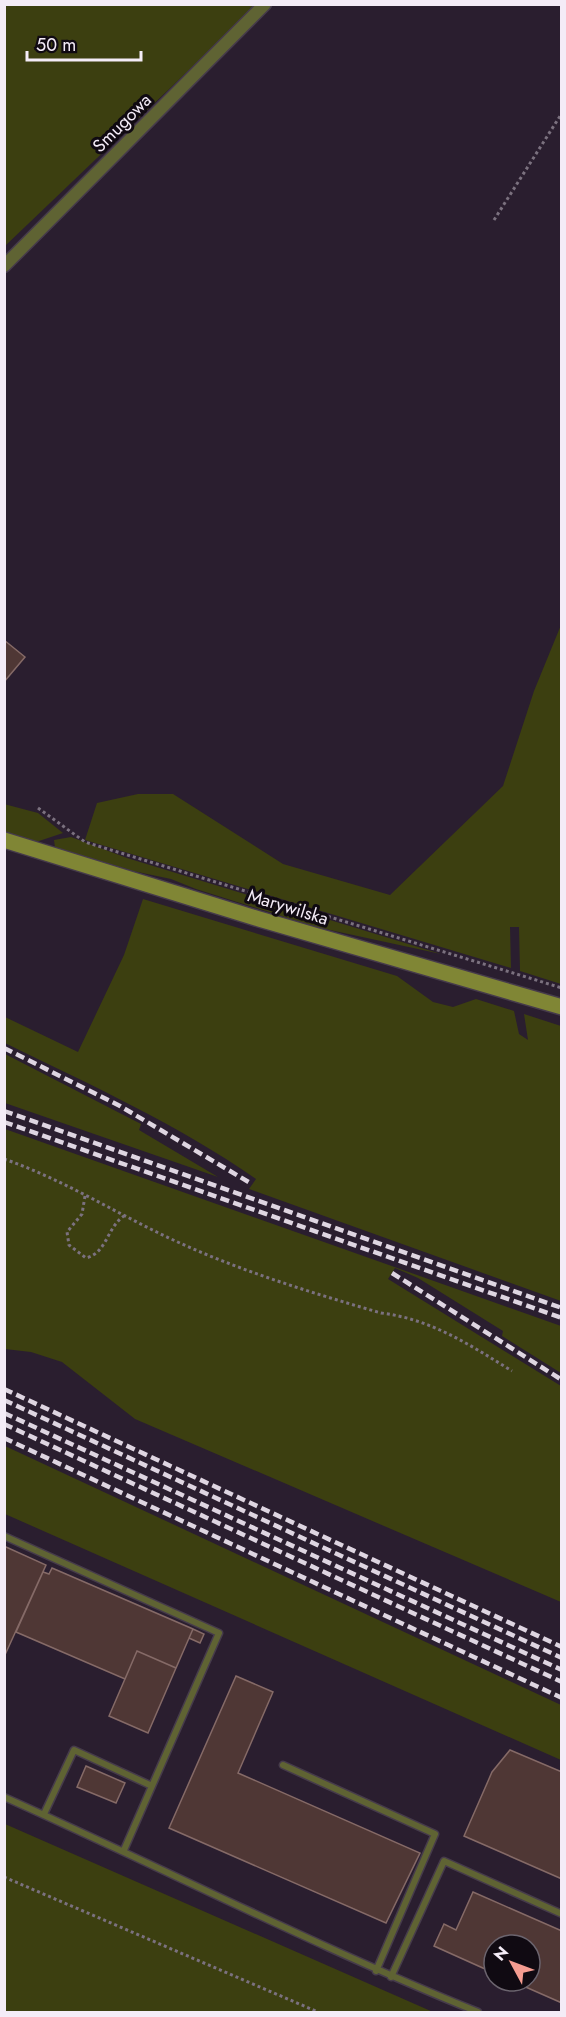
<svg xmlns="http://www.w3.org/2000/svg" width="566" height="2017" font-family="Jost,sans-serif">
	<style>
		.green { fill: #3c3f10 }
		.building { fill: #4f3735; stroke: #856a67; stroke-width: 1.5 }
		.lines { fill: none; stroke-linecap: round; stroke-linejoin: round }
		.lane-casing { stroke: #463b4b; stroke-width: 9 }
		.street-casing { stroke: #463b4b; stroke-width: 15 }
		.secondary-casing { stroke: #463b4b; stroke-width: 18 }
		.path { stroke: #7b717f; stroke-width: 3; stroke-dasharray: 3 3; stroke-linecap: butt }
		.lane { stroke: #5f6333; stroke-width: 6 }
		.street { stroke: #5f6333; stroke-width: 12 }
		.secondary { stroke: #808635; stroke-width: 15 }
		.rail { stroke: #ded5e1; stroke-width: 4.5; stroke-dasharray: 9 4.5; stroke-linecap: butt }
		.labels { text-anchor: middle; stroke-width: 6; stroke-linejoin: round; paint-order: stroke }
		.street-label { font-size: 18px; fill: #f4ecf7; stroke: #100a12 }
	</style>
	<rect width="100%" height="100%" fill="#2a1e2f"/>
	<path class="green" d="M5,5H257L5,246Z
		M561,625V984L520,971L519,927H510L511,968L85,840L97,803L138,794H173L283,864L390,895L503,786L534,691Z
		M4,804L38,813L63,833L36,842L5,832Z
		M71,837L127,858L441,954L316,927L196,889L171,879L133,871L55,847L54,840Z
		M143,899L397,976L433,1002L453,1007L476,999L514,1011L519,1034L528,1040L524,1014L561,1026V1301L249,1189L256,1179C179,1125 89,1084 5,1043V1017L78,1052L124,955Z
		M5,1054L141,1124L139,1130L218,1177L5,1103Z
		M5,1129L561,1326V1373L502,1336L503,1331L418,1278L395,1268L388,1279L561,1386V1602L135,1419L62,1362L31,1352L5,1349Z
		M5,1446L561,1705V1760L5,1514Z
		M5,1824L433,2012H5Z"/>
	<path class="building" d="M4,640L25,657L4,682Z
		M6,1547L46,1565L4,1657V1549Z
		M52,1568L193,1629L176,1668L137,1651L125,1679L16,1632L43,1572L49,1574Z
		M193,1629L204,1634L200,1643L189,1638Z
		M137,1651L176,1668L148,1733L109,1716Z
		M236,1676L273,1692L238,1773L420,1853L386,1923L169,1828Z
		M510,1750L562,1772V1879L464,1836L492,1772Z
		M86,1766L125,1783L116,1803L77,1787Z
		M473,1892L562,1931V2003L512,1981H530V1945H494V1973L434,1946L444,1924L456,1930Z"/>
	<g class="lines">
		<g class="lane-casing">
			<path id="lane" d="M4,1536L219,1633L124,1850
				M283,1765L435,1834L376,1971
				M4,1797C163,1868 317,1947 478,2012
				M44,1814L74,1750L152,1786
				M391,1977L444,1861L562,1914"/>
		</g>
		<g class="street-casing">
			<path id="street" d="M4,266L265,4"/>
		</g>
		<g class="secondary-casing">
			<path id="secondary" d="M4,840L259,919L562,1007"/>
		</g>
		<path class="path" d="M494,220L562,113
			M38,808L85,842L562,988
			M4,1159C62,1179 114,1212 169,1238C237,1270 309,1292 381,1313C431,1319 470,1345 512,1371
			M85,1196L82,1214L67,1232L69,1245L86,1258C107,1253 107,1227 124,1216
			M4,1877L318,2012"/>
		<use href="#lane" class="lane"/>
		<use href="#street" class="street"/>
		<use href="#secondary" class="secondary"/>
		<path class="rail" d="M4,1048L120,1106L252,1184
			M4,1111L562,1308
			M4,1122L562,1318
			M392,1273L562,1380
			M4,1389L562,1647
			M4,1400L562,1658
			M4,1413L562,1670
			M4,1424L562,1682
			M4,1438L562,1698"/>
	</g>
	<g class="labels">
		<g class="street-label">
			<text transform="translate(122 123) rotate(-45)" y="6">Smugowa</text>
			<text transform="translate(288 907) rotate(17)" y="6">Marywilska</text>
		</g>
	</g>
	<rect width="566" height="2017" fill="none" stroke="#f4ecf7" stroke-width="12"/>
	<g transform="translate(512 1963) rotate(311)"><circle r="28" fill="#100a12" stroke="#6b646e" stroke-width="1.5"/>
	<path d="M0-4.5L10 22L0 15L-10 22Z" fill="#f59c91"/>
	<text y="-9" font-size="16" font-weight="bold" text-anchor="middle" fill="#f4ecf7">N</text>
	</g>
	<path d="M27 51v9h114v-9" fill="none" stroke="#f4ecf7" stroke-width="3"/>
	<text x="36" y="51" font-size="18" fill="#f4ecf7" stroke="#100a12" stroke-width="4.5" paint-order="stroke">50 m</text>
</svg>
